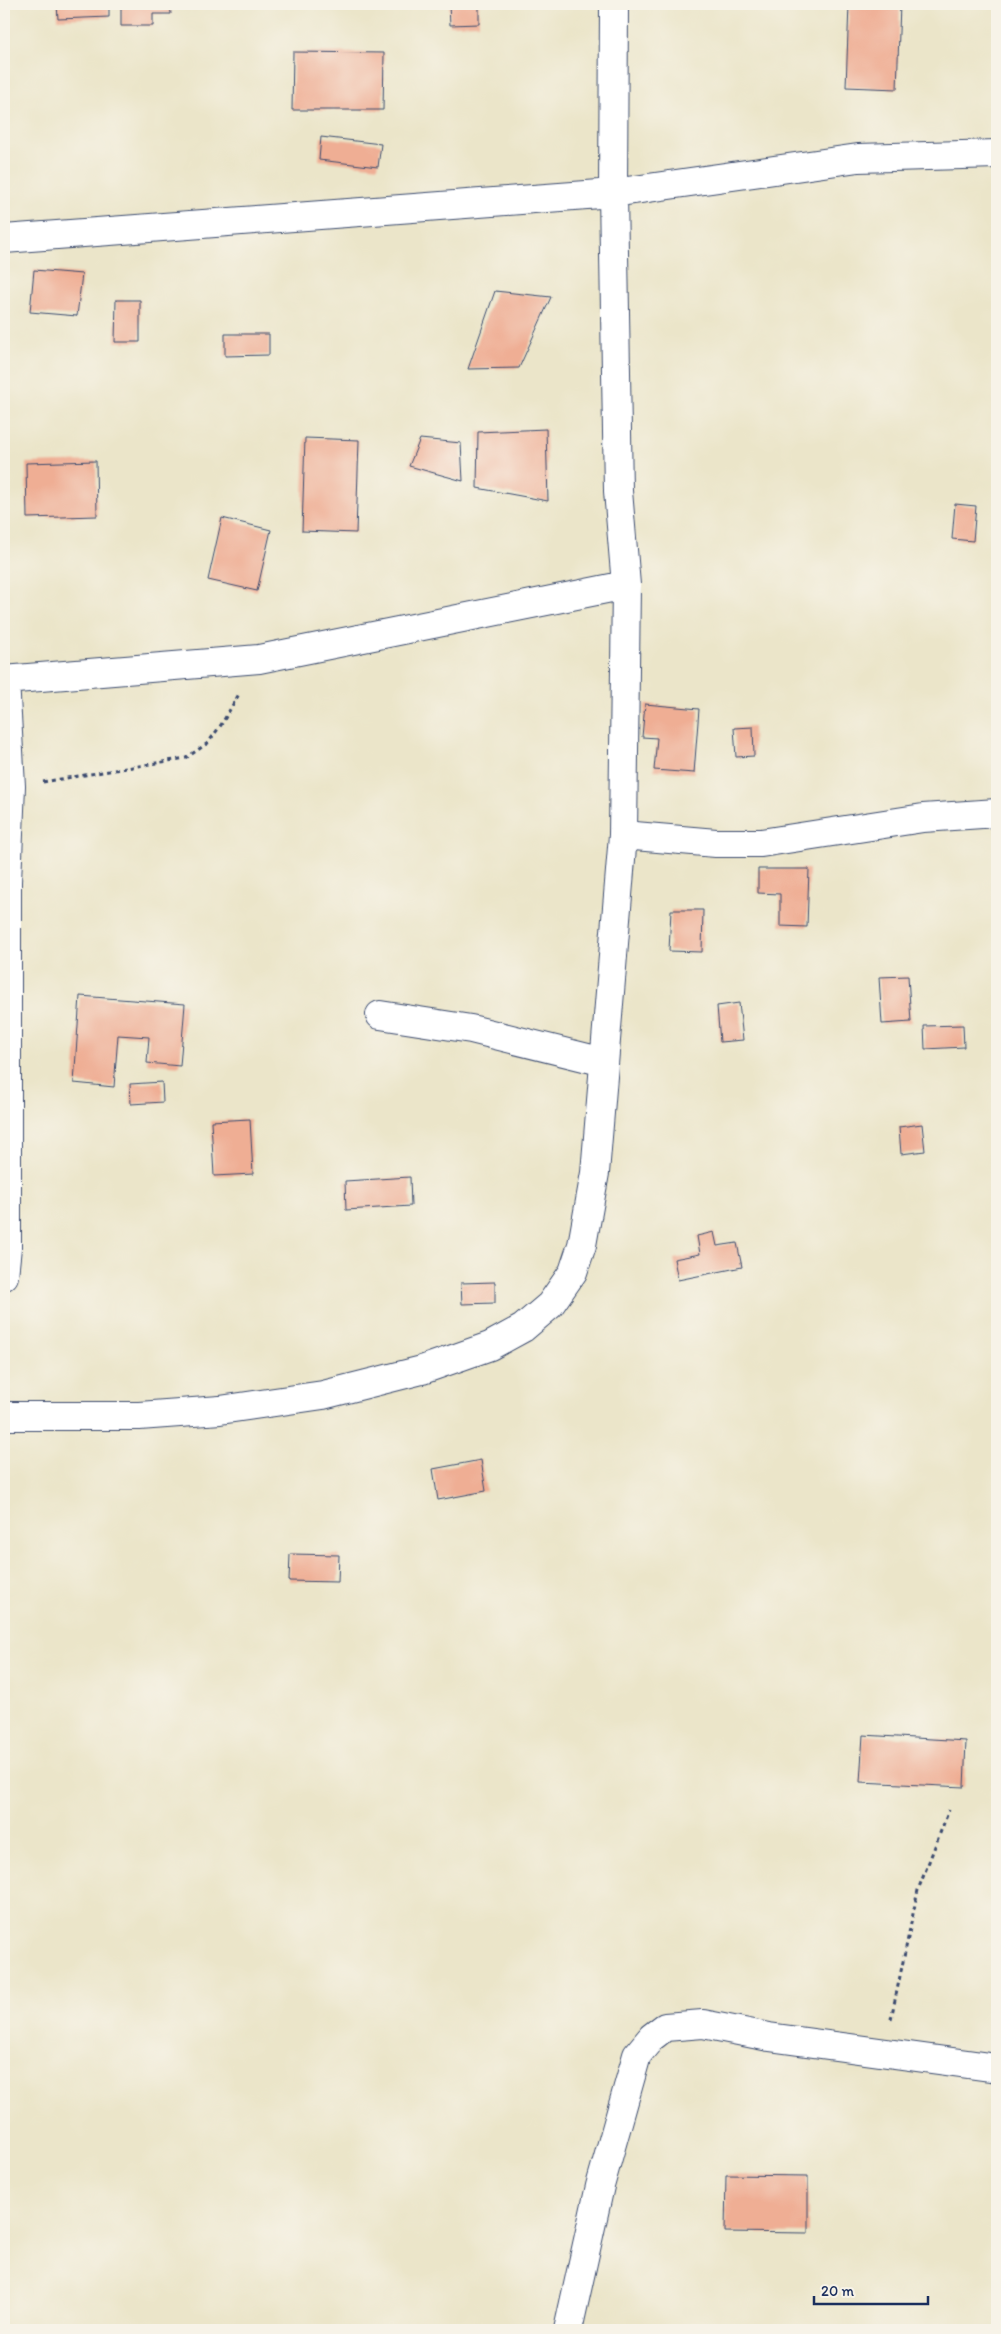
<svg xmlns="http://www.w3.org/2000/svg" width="1001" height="2334" font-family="Itim,sans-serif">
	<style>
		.building { fill: #efae94 }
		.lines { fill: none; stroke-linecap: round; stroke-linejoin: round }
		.minor-casing { stroke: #3a4a6e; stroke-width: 30 }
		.path { stroke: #3a4a6e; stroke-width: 3; stroke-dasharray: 4 4; stroke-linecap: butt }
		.minor { stroke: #fff; stroke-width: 28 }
	</style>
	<rect width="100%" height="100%" fill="#f7f3e8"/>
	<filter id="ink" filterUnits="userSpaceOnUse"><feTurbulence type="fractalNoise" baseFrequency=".02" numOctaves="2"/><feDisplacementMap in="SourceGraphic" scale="10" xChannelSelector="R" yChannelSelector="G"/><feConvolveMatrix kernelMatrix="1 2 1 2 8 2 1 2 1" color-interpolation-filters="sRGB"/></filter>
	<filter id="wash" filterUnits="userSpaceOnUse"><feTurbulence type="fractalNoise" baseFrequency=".0096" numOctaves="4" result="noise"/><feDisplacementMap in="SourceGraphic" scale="20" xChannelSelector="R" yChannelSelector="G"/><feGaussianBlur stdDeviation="1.12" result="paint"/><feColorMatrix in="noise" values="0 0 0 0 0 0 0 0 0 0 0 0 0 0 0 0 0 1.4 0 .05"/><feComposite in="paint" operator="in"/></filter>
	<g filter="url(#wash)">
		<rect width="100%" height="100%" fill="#ebe5c9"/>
		<g id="blocks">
			<path class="building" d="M57,4H109V17L58,19Z
				M121,4H170L171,14H153V26H121Z
				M449,4H479V24L450,25Z
				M849,4H900L897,89L846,87Z
				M293,52L384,53L383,110H292Z
				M321,137L381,144L378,167L319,160Z
				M34,270L82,274L77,316L30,312Z
				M495,291L551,297L519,368L468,369Z
				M116,300H140V342H115Z
				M225,334H269V355L225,356Z
				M546,429L548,501L477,488L478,432Z
				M305,438L359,440L356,533L302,531Z
				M420,439L461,443L463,481L409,466Z
				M96,461L97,516L27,518L26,463Z
				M955,504L976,506L973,541L952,539Z
				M222,518L271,530L257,591L208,580Z
				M645,704L699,709L694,773L654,770L657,738L642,737Z
				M753,727L754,756L736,757L734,728Z
				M758,869H809L807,927L780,926V894L758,893Z
				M671,910H703L702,952L669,951Z
				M908,976L911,1022L882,1024L879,977Z
				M80,996L185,1004L180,1066L147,1063L149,1037L118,1035L114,1087L74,1083Z
				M739,1003L743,1040L720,1042L717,1006Z
				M963,1025L964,1047L925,1049L924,1026Z
				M162,1082L163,1102L131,1104L130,1084Z
				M250,1119L253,1174L214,1176L211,1121Z
				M922,1124L925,1151L901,1154L899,1127Z
				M410,1177L411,1206L346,1210L345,1181Z
				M714,1232L717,1246L737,1243L742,1267L678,1280L674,1259L700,1254L697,1236Z
				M495,1282V1303L462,1304L461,1283Z
				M481,1460L486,1491L438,1500L433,1469Z
				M290,1554L339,1555L338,1582L289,1581Z
				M863,1735L966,1741L964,1787L860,1782Z
				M726,2175L808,2176V2233L725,2232Z"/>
		</g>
	</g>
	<g filter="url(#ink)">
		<use href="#blocks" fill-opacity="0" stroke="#3a4a6e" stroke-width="1"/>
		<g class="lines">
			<g class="minor-casing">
				<path id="minor" d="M4,239L613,193L858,158L997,154
					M4,680L259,659L626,585
					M623,835L716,843H761L923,818L997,813
					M380,1015L471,1029L604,1062
					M4,1276L7,1247V882L11,786L5,680
					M4,1416H139L220,1410L323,1395L422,1370L490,1346L523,1328L550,1305L573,1272L582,1245L595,1173L623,835L626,585L618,491L613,193L614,4
					M568,2330L600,2186L637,2055L652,2037L665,2027L703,2024L769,2037L997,2068"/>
			</g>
			<path class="path" d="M43,782L186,758L208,743L221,725L239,694
				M891,2019L918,1890L949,1810"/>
			<use href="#minor" class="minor"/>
		</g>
	</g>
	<rect width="1001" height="2334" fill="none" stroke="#f7f3e8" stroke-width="20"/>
	<path d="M814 2296v8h114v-8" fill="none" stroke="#1b2f5e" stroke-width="2.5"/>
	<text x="821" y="2296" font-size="15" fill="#1b2f5e" stroke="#f7f3e8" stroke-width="4" paint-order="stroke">20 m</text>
</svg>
